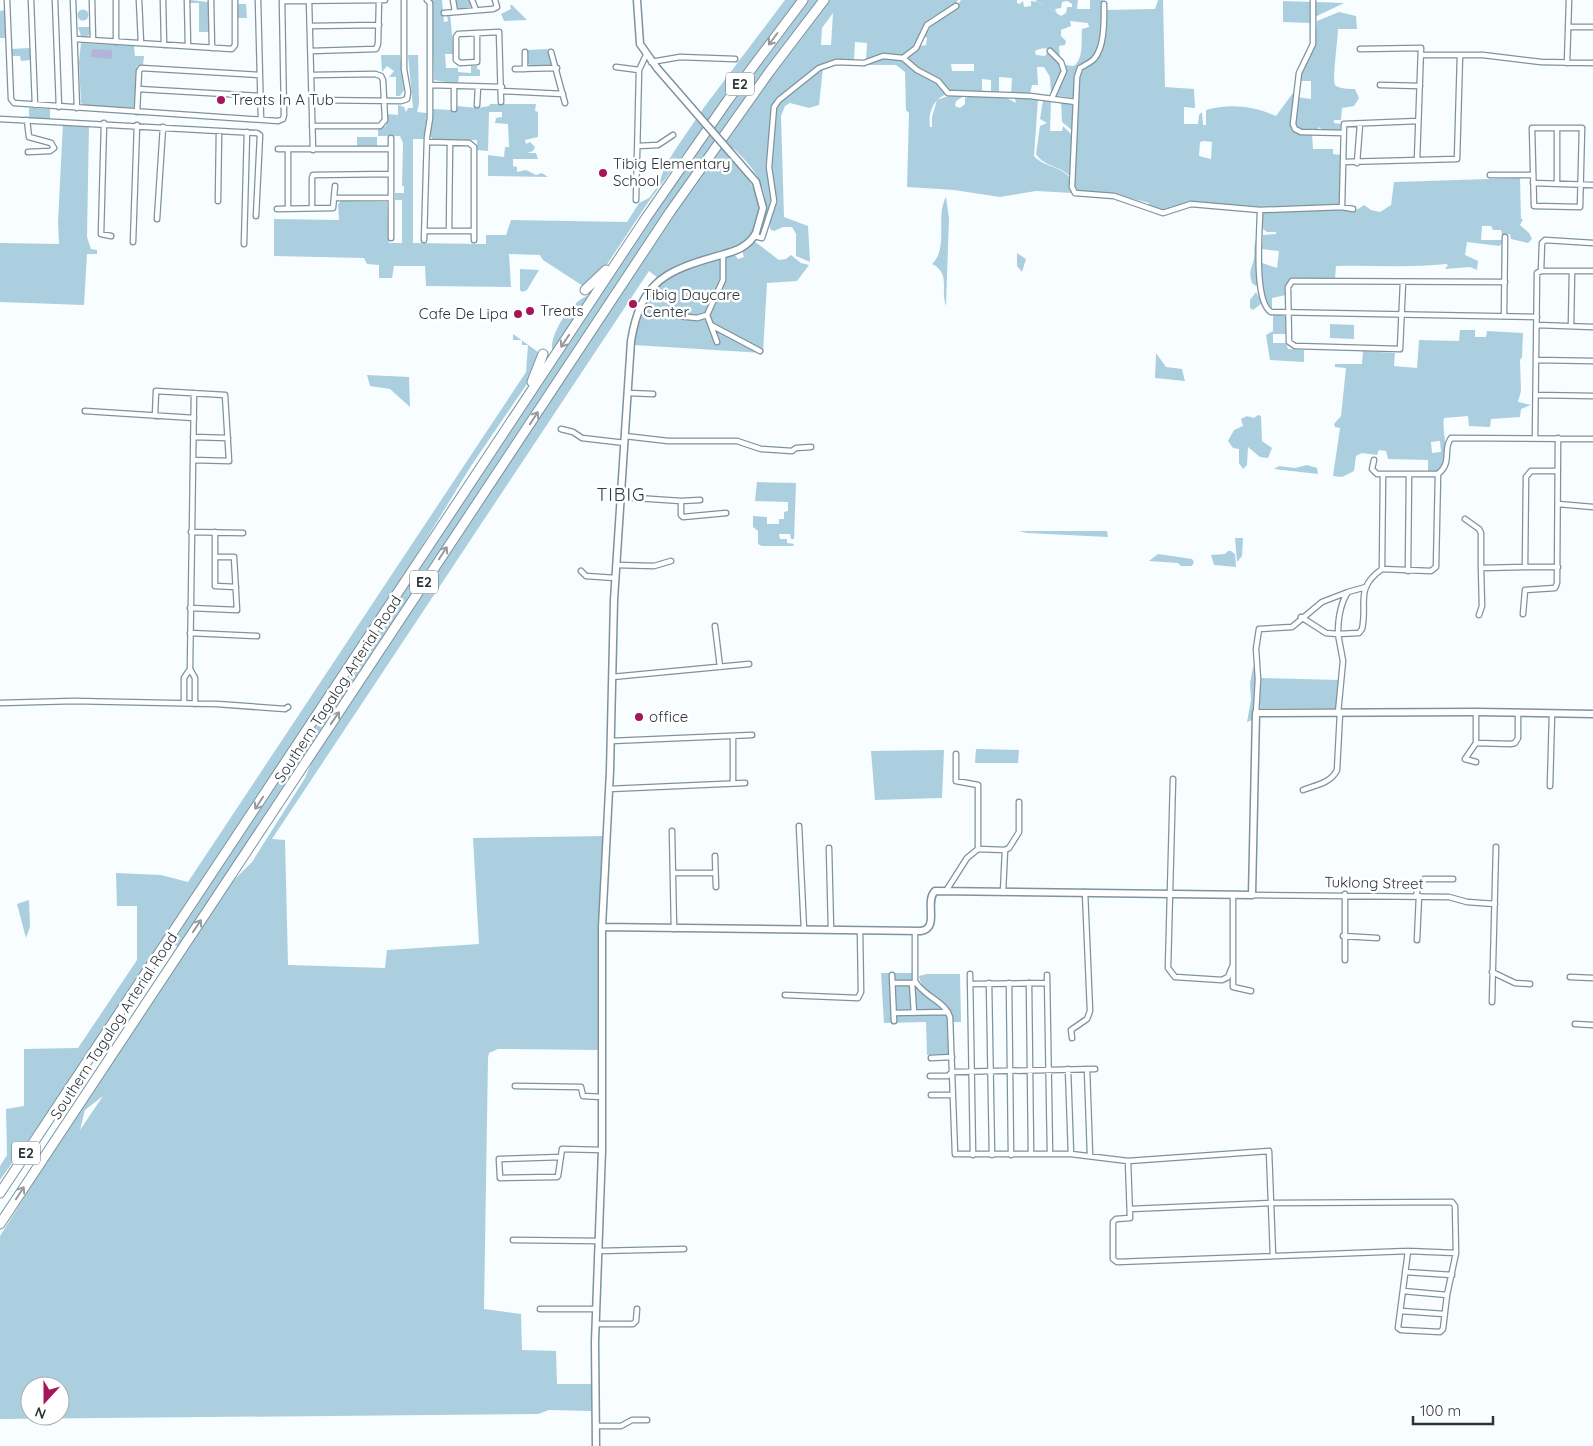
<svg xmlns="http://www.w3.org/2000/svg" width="1593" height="1446" font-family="Quicksand,sans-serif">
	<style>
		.green { fill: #accfe0; fill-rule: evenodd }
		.water { fill: #b2b5d7 }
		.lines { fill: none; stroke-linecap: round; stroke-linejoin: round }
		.street-casing { stroke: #7d939e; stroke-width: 7 }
		.secondary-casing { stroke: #7d939e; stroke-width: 9 }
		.highway-casing { stroke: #7d939e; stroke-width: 11 }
		.street { stroke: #fff; stroke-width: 4.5 }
		.secondary { stroke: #fff; stroke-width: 6 }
		.highway { stroke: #fff; stroke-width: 9 }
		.secondary-bridge-casing { stroke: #7d939e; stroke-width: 9; stroke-linecap: butt }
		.secondary-bridge { stroke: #fff; stroke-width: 6 }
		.oneway { stroke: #959a9c }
		.poi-dot { fill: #a51658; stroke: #fff; stroke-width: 2 }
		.labels { text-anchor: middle; stroke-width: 5; stroke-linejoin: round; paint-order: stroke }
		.shield { fill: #fff; stroke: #6b7174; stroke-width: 1 }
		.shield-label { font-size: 14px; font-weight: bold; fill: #2b3439 }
		.poi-label { font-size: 15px; fill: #2b3439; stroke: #fff; text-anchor: start }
		.street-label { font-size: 15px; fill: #2b3439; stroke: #fff }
		.quarter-label { font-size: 18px; letter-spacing: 1px; fill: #2e414b; stroke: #fff }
	</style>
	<rect width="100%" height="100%" fill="#f8fdff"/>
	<path class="green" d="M190,0L208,2L209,32H199V3H190Z
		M431,0H442L444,22L448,21L447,15L450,14L454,54H445L446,68H458V72L471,73V66H477V69L480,70V76H459L458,84L434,80Z
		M456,0H470L473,6L459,9L456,5Z
		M785,0H797L647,204L600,275L583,286L543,260L540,255L509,254L511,287L426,286L425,266H394L392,278H379V265L367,264L364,258L274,256V219L339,220L338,204L341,201L387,202L389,243H402V200H395V193H404V186H402L403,143L400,136H378V129L386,126L387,114L398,115V105L404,107L406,112L408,108H413L408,55H418L419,104L417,112L427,113L424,139H413V243L486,244V235H506L511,220L627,222L639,203L649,198L658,186L665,166L677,147L705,106Z
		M806,0H820L488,479L178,947L170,942L680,173Z
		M828,0H958C950,12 932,13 924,25C916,36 919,49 903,55C890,60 882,50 866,61L867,43L855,42L854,60L816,68L775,102L768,165L772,191V204L762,235L759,236C775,199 761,174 733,148L728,155C748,177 768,198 754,228C750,235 746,242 739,246C720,255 697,256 677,265C671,268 665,273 658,278L649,271L272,839L285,840L288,965L385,968L387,950L479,944L473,838L604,836L599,1050L498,1049L489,1053L488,1058L484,1309L521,1314L522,1350L556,1351L557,1384H591V1411L549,1410L538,1414L0,1419V1236L65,1132L230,884L252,862L305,778L316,752L654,241L756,95ZM833,13L831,45H821L822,28ZM103,1096L80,1130L85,1110ZM30,1386H60V1416H30Z
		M961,0H1017V3L1020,4L1023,1L1024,7L1031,6V1L1039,2L1061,16L1066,13L1067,7H1072V4L1067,1L1062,2L1061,8L1055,9L1057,13L1035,0H1078L1077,9H1090V0H1103C1103,22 1104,54 1082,66L1074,98L1053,95L1064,75V65L1074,66C1084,58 1081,41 1082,29L1089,27L1088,23L1070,21L1071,26L1061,30V36L1066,41L1065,45L1059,46L1060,58C1053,49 1045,45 1035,51L1036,55L1045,56L1048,51L1063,68L1051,94L1050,77L1044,67H1037L1038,85H1032L1030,94L1011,95L1012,78L999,77V94L991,93V80L982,79V93L948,91L906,58L920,46L926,45L927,38L924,36C934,17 949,18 961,0ZM951,64H974V71H952Z
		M1158,0H1163L1165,87L1194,89L1195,108L1184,107V124H1198L1199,115L1202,112L1203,125H1206V110C1230,103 1254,106 1276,116L1293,93H1295L1294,129L1299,133L1312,134L1313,149H1333V154L1341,155L1339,205L1251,207L1189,202L1163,212L1148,206L1149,203L1118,195L1077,192L1074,187L1079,74L1083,68L1093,62L1098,54L1105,10L1155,9ZM1204,141L1212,142L1211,159L1199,156L1200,142Z
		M1283,1L1312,2L1311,23L1283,22Z
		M1315,3L1317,2L1344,3L1317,16L1315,15Z
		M237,4H246L247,18H238Z
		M510,5H512L527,20L504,21L501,14L511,9Z
		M77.5 15a5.5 5.5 0 1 1 11 0a5.5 5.5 0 1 1-11 0Z
		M5,10L6,38H0V11Z
		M1339,12L1356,16L1357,29H1338C1338,38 1332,81 1335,85C1339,89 1350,89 1355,89L1359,98L1354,106L1342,108L1341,120H1334V123L1341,124L1340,132L1322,131L1320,127L1315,131L1298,130L1294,124L1297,97L1311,99V81H1300L1301,71L1315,44L1317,21Z
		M78,27H90L89,35L85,37L81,36Z
		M81,43L134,46L135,56H144L143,65L137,66L135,105L132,108L86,106L81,103L79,62Z
		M30,48V60L21,61L20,56H11V49Z
		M547,49L552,62L550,66H533L528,64V50Z
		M381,55H400L404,90L400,96H396V77H389L394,71L387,66L382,72Z
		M882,58L900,59L939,84L946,94C933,100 928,112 930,127H932V117L937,100L951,95L964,96L956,101L955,106L960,108L965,104V98C978,92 993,99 1005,97L1016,103L1015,99L1017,98L1038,99L1034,156C1043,167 1061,166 1069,177C1071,181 1071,188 1072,193L1036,191L1000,197L954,190L907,187L909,113L906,110L905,72L896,65H864Z
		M823,68L819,105L809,108L790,103L785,106L781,116L784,217L808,226L810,262L796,256V234L792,227H783L774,231L770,229V216L776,200L771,170L776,104L811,75Z
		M1043,100L1051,101L1050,131H1062L1063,126L1072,135L1071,178C1063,166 1044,167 1036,154L1040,126L1047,123L1040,119Z
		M1061,101L1075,103L1073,131L1062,122Z
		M490,104H536L535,111L538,112V137L525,140L526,144L530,142L535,147L533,151L527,153H536L538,159H513V166L517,167V172L526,170L536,175L542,173L548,177L488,176V155L504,157L505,147H509L508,124L495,123L496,118L502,117V112H489L488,151L477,150V140H434L430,136L433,109L451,110L453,112L456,110L457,106L478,108L489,106Z
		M29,108L50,109V118H29Z
		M63,123L89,124L87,237L91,249L97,250V254H87L84,305L0,302V243L59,244L58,222Z
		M357,137H377V147H357Z
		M1520,178L1521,219H1523L1520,225L1529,233L1532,239L1528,243L1511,239L1510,234L1502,235L1501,230H1493L1491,226H1482L1481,240H1502L1503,243L1499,246L1467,242L1465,255L1478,261L1477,270L1470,267L1445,269L1448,265L1446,264C1409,268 1371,265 1336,266L1335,279L1289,281L1286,295L1272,298V310L1268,309L1261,290L1262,263L1277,268L1279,251L1262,249L1263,235L1276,234V232H1267L1263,229L1262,215L1265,211L1316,209L1355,211L1364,205L1371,210L1380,212L1391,205L1394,182Z
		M946,197L949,218L946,306C940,290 951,273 932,264C949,248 935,217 946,197Z
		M1257,238L1258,283L1256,286L1252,283C1248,270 1252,269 1254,258C1255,250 1253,245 1257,238Z
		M754,241L779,260L786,259L791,255L801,263L809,265L797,281L767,283L763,353L634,345C644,291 664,267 720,259L721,289L725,257L735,255L738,259L744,257L742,251Z
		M1017,253L1026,259L1022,272L1017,266Z
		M520,269L539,270L527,290L522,292L520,290Z
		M1256,292L1262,303L1253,310L1250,308V300Z
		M590,295L589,297L552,350C550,333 572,299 590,295Z
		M1273,314L1285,316L1286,334H1273V343H1286L1288,349L1304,350V362L1270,360L1266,335L1273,331Z
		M1330,324L1354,325V339L1330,338Z
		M1460,330H1475V337H1486L1487,331L1523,333L1522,357L1520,360L1521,391L1518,402L1531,405L1521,409L1520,417L1491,419L1490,427L1469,426L1468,416L1444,418C1441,436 1454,459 1436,472H1428V460L1388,459L1386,451L1379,450L1377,455L1362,453L1356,456L1354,471L1342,477L1333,476L1340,428L1335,427L1334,424L1341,416L1346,368L1335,367V364H1362L1363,351L1395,353L1394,366L1417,368L1419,340L1459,341ZM1440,441L1441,452L1432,453L1431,442Z
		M513,334L538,352L533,375L471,466L408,569L59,1097L0,1180V1166L7,1155L6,1109L24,1106V1049L78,1048L137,960V906H117L116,873L161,875L188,882L526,372L528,345H522V340H513Z
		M1156,353L1166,367L1182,369L1185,381L1155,378Z
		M367,375L409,377L410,407L390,389L370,386Z
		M1258,415L1261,416L1262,441L1272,448L1268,458L1260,457L1248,447L1247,465L1243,469L1239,463V449L1233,448L1228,441L1234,430L1243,426L1241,419L1247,416L1254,418Z
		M1307,465L1317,468L1318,474L1274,469L1279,466L1295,468Z
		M757,482L796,483L794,539H791L790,534H779L780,539H787V543L794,544L793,546H762L758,544V531L753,527V516L767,517V524H779V519H784V512L788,511V502L755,501Z
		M1019,531H1107L1108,537L1027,533Z
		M1235,538H1243L1242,556L1237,562Z
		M1228,551H1231L1235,554L1236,567L1214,565L1211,555L1225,554Z
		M1158,554L1192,559L1194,562L1192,566H1181L1178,563L1149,561Z
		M1253,667C1261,674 1254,709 1252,720L1247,722L1251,700L1250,683Z
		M1259,678L1340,680L1337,708H1260Z
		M976,749L1019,750L1018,763H975Z
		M944,750L942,798L875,800L871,751Z
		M29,900L30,927L26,938L17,904Z
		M881,973H912L915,988L942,1008L948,1017V1054L927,1055L926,1022L884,1023Z
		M927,974H960L961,1022H953C951,997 921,996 919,976Z"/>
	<path class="water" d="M92,49L112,50V59L91,57Z"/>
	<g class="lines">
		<g class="street-casing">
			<path id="street" d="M7,0L11,99L14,103L278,121L283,119L284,115L282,0
				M31,0L35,105
				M55,0L59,107
				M73,0L77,108
				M92,0L93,40
				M116,0V42
				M139,0L141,43
				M163,0L164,45
				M187,0L188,46
				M211,0L212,48
				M258,0L261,119
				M453,0L455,12
				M472,0L476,10
				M1313,0V44L1299,73L1293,124L1295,129L1301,132L1343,133
				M282,1L385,0
				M309,1L313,150
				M1104,4C1104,20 1105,47 1094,59C1090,63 1085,65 1080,68L1077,77L1072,187L1075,193L1114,196L1163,213L1191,204L1260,210L1342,207L1353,209
				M444,13L493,9L497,7L495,0
				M310,26L379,25
				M1568,27H1593
				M477,33V62L460,63L456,60V37L458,34L499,32L501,102
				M75,39L232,49L235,45V0
				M1360,49L1421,48L1417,160
				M311,51L376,49L378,44L379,0
				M1050,51L1061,62L1064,71L1052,98
				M525,52V69
				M551,52L565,103
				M1422,55H1483L1541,62L1593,63
				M903,58L916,48L927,25L956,6
				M651,62L680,57L735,59
				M1567,63L1569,0
				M616,67L639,70
				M515,69L557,68
				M312,75L375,74L381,76L383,80L385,120L380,126H312
				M430,85L502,87
				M1380,85L1420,86
				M138,89L260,96
				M501,91L563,94
				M312,100L401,101L407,99L408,92L404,69V0
				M477,105L478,87
				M454,109V87
				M137,112L139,71L141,68L259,75
				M0,119L257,133L260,135L256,216
				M27,120L29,137L51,143L54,148L50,151L28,152
				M104,123L101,234L111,236
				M1532,128H1582L1580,207L1534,206Z
				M391,138V238
				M427,142L469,143L474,147V240
				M638,146L658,145L673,135
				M278,149H391
				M1343,162L1457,159L1460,55
				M1357,163L1360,124
				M1490,175H1533
				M1533,183L1593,185
				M1557,183V128
				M335,198H391
				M636,200L639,70L646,55
				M218,201L219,131
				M288,207V151
				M1342,207L1344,124L1418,121
				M312,208V178L313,175L391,174
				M277,209L333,208L335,186
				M1260,210C1260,230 1253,301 1271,312L1537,317
				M157,219L163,127
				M425,231H474
				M449,231L450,143
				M754,236L762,238L774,201L769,167L774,107L779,100L819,68L836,62L864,63L883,56L903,58L917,70L938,81L948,93L1030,96L1076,102
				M424,240L427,137L430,118V3L427,0
				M133,242L137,125
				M244,244L247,132
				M1541,271L1542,243L1545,240L1593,243
				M1403,282L1400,349L1295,346L1289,342L1288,287L1292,281L1505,282
				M1504,315L1505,237
				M678,316L697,318L707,315
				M711,325L760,351
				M1537,325L1593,327
				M1571,326L1572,271
				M717,342L707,315L723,280V254
				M1536,360L1593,361
				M194,393L190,669L195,678V704
				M628,393L653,394
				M1536,395L1593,396
				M85,411L194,418
				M155,416L156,391L225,395L229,461L193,460
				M561,429L573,432L582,438L625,443
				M625,436L668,441H737L761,449L792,451L796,448L811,447
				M193,437L228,438
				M1535,438L1537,273L1541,271H1593
				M1374,460L1372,469L1377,474H1438
				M1558,471H1531L1526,477L1525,567H1558
				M621,497L681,501V515L683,517L726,513
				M681,501L700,500
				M1558,504L1593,507
				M1465,519L1479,529L1481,533V568
				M191,532L243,533
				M215,532V586L236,587
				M616,565L654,566L671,561
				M1382,569L1383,474
				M581,571L586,576L615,578
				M1408,571L1409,474
				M190,608L237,610L234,557H215
				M1523,614L1525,590L1555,588L1557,583L1558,438
				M1479,615L1482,606L1481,568L1525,567
				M1301,617L1326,633L1338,634C1338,620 1340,604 1348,592L1366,587
				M715,626L720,667
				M190,633L257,636
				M612,677L749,664
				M0,703L74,701L217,704L285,709L288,707
				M184,703V678L190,669
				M1476,712V743L1511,744L1515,743L1518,738V713
				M1256,713L1258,679L1256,649L1259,629L1292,627L1322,602L1348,592
				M1338,713L1343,661L1338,634L1359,633L1362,629C1368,603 1354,589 1382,569L1431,571L1436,567L1438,474C1453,462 1442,450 1451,438L1593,439
				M611,741L752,735
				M956,754V781L978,785V849L1005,850L1003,892
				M1476,762L1465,759L1476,743
				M1173,779L1168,968L1175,977L1222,980L1228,977L1232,967
				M733,783V736
				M1550,786L1552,714
				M609,789L745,783
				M1303,790C1316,785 1331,783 1337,770L1340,713
				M799,826L804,930
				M672,831L674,929
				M829,848L831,930
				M1005,850L1009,848L1019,832V802
				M715,856L716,887
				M673,873H715
				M946,891L967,858L978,849
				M1233,894V987L1251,991
				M1345,894V960
				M1252,895L1449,897L1467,902L1495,904
				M1416,896L1419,884L1424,879H1453
				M915,931V981C924,997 944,1000 950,1017L955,1154H1071L1128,1161L1269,1151L1273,1256
				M1343,936L1377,938
				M1417,940L1419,896
				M1492,972L1515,983L1530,984
				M970,974L973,1155
				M892,975L894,1021
				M1047,975L1050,1154
				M1570,977L1593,978
				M893,983H915
				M912,983L914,1013
				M989,983L992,1155
				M1009,983L1011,1155
				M1029,983L1031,1154
				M970,984L1047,983
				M785,995L858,998L861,992L860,930
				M1492,1002L1496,847
				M894,1013L948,1012
				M1575,1024L1593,1025
				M1072,1038L1071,1030L1087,1019L1090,1011L1085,892
				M931,1058L952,1057
				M1068,1069L1071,1154
				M1087,1069L1090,1155
				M930,1076H948L952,1072L1095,1069
				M515,1086L581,1087L583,1096L602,1097
				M931,1095H953
				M561,1157L499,1159L500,1178L557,1177L558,1176L562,1149L602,1150
				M1128,1161L1130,1218L1116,1219L1113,1222V1259L1117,1262L1408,1251L1456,1253L1455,1206L1452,1202L1272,1203L1130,1209
				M513,1240L598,1241
				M598,1251L684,1249
				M1408,1251L1398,1328L1401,1330L1440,1332L1443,1329L1447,1295L1456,1253
				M1405,1272L1452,1275
				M1403,1291L1447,1295
				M540,1309H596
				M1401,1311L1444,1314
				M596,1324H633L636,1321L637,1309
				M596,1426H621L632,1420H647"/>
		</g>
		<g class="secondary-casing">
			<path id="secondary" d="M637,0L640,44L657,68
				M602,927L921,931C940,928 924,902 935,891L1252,895L1256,713L1476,712L1593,714
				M596,1446L595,1342L602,1150V927L610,771L614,600L631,341C641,280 667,270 721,255C736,251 748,247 756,233"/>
		</g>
		<g class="highway-casing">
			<path id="highway" d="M585,290L606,270
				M532,382L543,354
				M0,1193L646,218L728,100L803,0
				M0,1224L670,212L770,71L824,0"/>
		</g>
		<use href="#street" class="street"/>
		<use href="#secondary" class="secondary"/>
		<use href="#highway" class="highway"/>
		<g class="secondary-bridge-casing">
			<path id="secondary-bridge" d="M657,68L756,182L763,208L756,233"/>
		</g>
		<use href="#secondary-bridge" class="secondary-bridge"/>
	</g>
	<defs><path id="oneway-shaft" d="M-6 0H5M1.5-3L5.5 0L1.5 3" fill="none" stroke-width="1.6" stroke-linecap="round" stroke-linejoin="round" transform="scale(1.25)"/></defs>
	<g class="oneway">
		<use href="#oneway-shaft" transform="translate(773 39) rotate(127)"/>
		<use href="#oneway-shaft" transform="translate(565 341) rotate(124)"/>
		<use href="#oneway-shaft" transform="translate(534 418) rotate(-57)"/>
		<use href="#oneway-shaft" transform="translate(443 553) rotate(-57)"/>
		<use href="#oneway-shaft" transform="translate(335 718) rotate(-55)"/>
		<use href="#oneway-shaft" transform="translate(259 803) rotate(123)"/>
		<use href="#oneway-shaft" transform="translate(197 926) rotate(-56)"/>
		<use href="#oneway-shaft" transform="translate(20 1193) rotate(-57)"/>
	</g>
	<g class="poi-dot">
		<circle cx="221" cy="100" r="5"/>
		<circle cx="603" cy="173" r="5"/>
		<circle cx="633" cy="304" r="5"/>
		<circle cx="530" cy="311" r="5"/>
		<circle cx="518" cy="314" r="5"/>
		<circle cx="639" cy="717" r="5"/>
	</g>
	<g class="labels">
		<g class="shield">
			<rect x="726" y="72.5" width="28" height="23" rx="4"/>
			<rect x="410" y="570.5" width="28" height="23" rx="4"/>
			<rect x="12" y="1141.5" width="28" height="23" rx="4"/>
		</g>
		<g class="shield-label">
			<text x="740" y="89">E2</text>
			<text x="424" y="587">E2</text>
			<text x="26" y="1158">E2</text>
		</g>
		<g class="poi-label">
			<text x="231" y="105">Treats In A Tub</text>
			<text x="613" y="169">Tibig Elementary<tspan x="613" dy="17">School</tspan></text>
			<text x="643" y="300">Tibig Daycare<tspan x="643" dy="17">Center</tspan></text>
			<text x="540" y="316">Treats</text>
			<text x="508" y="319" text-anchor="end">Cafe De Lipa</text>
			<text x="649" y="722">office</text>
		</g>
		<g class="street-label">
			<text transform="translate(338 689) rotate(-57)" y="5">Southern Tagalog Arterial Road</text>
			<text transform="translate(1374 883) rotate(1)" y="5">Tuklong Street</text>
			<text transform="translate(114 1026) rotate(-57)" y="5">Southern Tagalog Arterial Road</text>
		</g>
		<g class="quarter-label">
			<text x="621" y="501">TIBIG</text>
		</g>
	</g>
	<g transform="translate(45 1401) rotate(201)"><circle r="24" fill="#ffffff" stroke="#aaaeb0"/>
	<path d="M0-4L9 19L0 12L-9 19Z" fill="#a51658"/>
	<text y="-8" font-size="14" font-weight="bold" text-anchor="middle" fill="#2b3439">N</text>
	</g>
	<path d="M1413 1416v8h80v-8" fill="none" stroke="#2b3439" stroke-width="2.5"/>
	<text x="1420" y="1416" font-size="15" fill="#2b3439" stroke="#ffffff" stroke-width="4" paint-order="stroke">100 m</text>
</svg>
